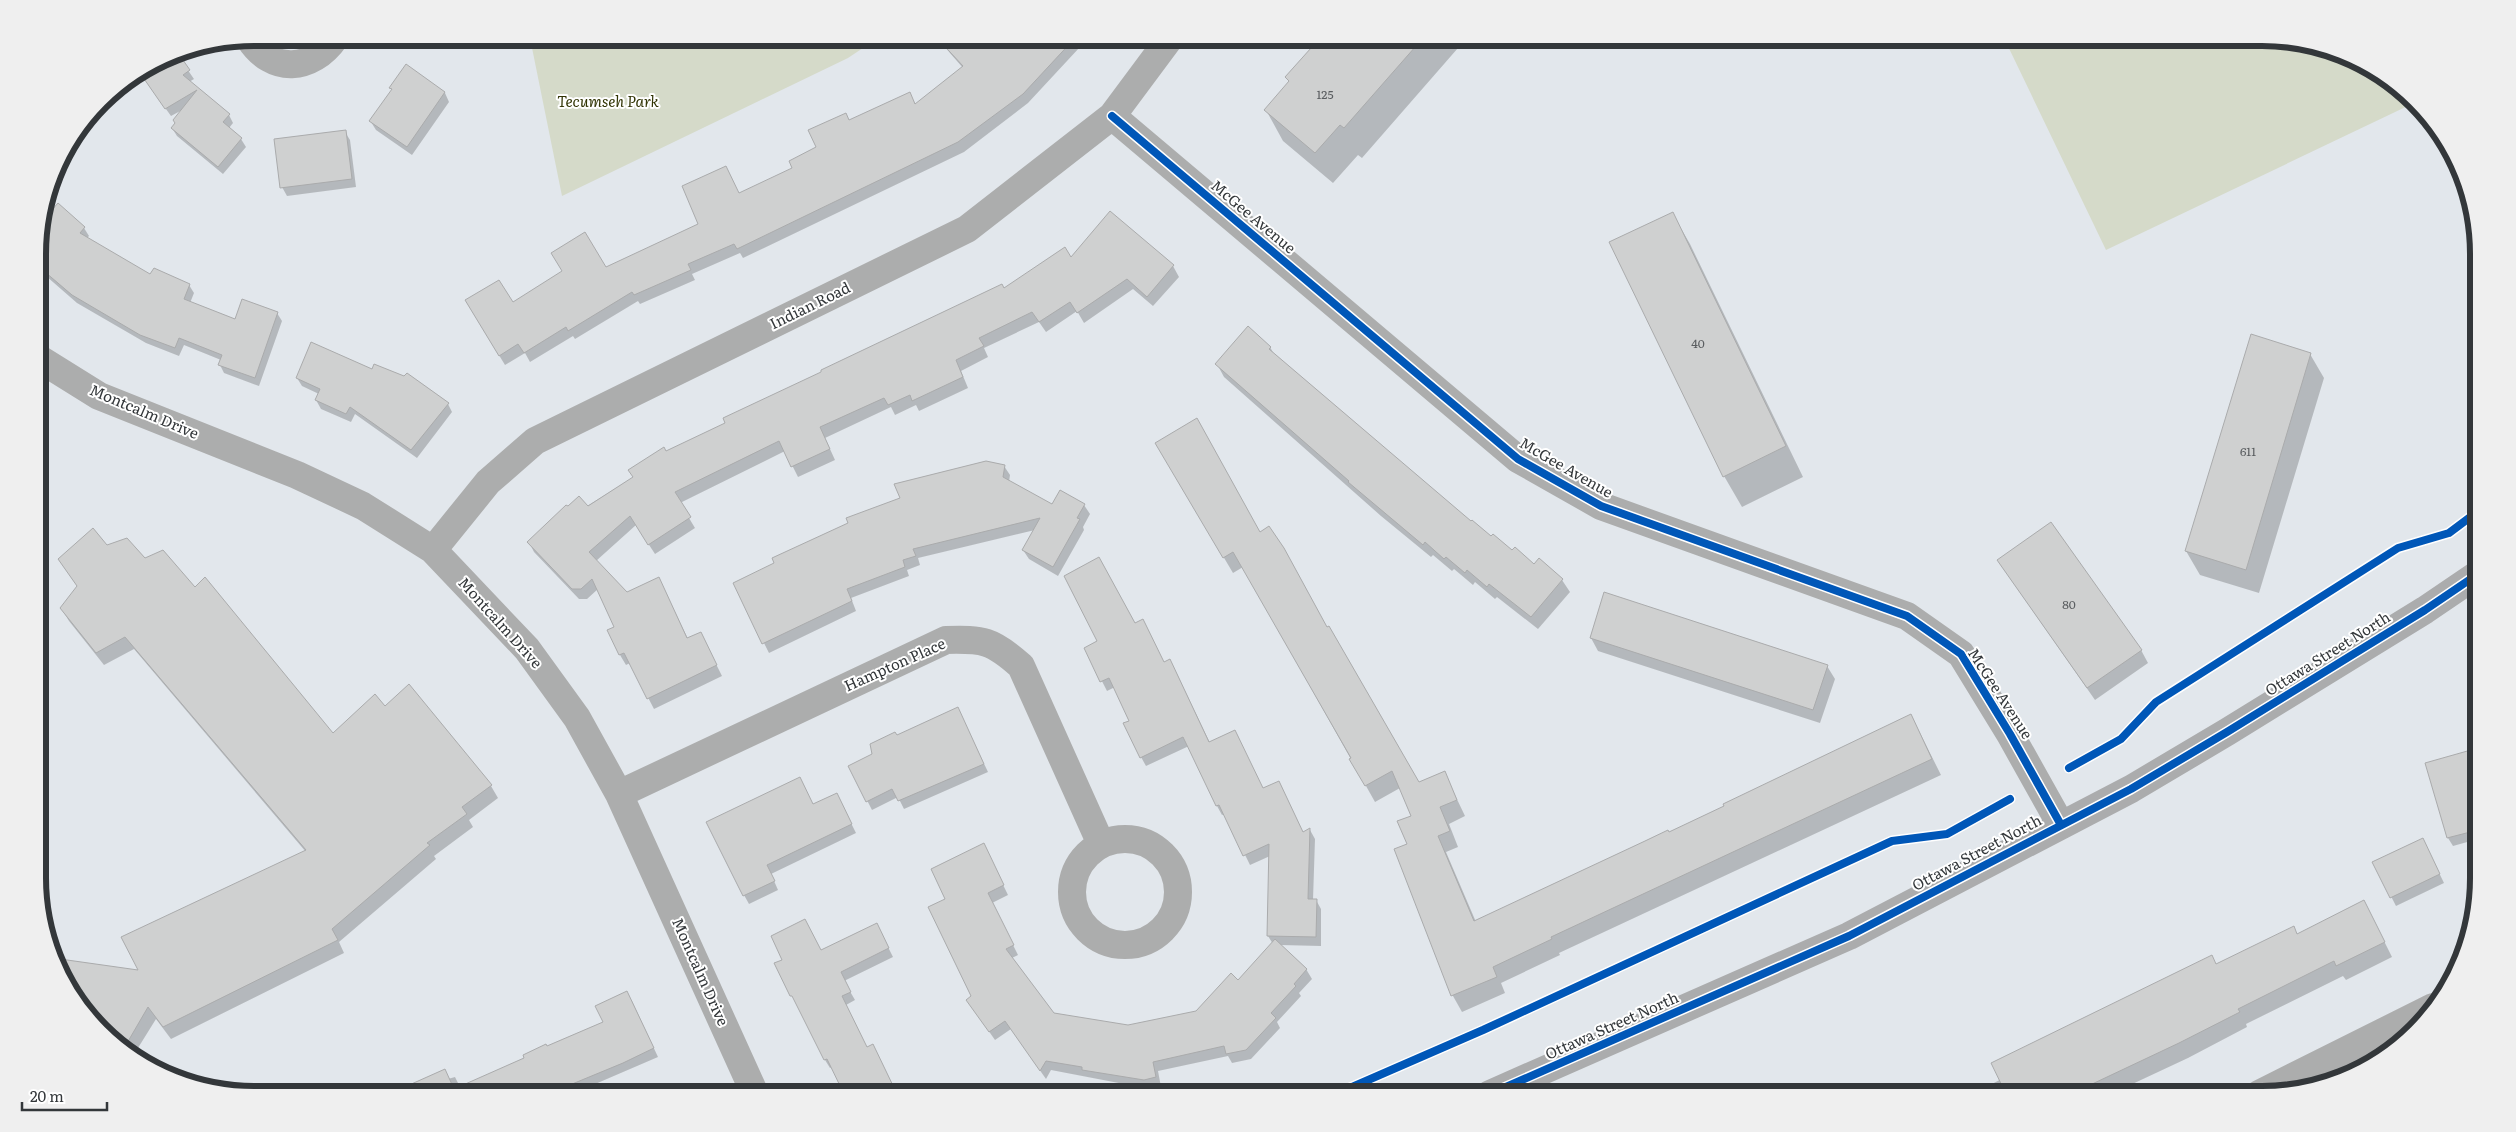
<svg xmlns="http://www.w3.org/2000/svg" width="2516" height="1132" font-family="Literata,serif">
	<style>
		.green { fill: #d5dac9 }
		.shadow { fill: #0003 }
		.building { fill: #cfd0d0; stroke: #aaabac }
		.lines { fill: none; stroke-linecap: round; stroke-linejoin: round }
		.street { stroke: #acadad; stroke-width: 28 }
		.secondary { stroke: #abacad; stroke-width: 28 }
		.cycleway-casing { stroke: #fff; stroke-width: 11 }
		.cycleway { stroke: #0057b8; stroke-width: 8 }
		.labels { text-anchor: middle; stroke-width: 4; stroke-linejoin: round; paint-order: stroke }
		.number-label { font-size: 12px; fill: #5a5d60 }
		.park-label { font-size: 15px; font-style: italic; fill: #303303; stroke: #fff }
		.street-label { font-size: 15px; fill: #33373a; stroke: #fff }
		.rim { fill: none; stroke: #33373a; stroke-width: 6 }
	</style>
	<rect width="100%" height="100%" fill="#e2e7ec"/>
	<path class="green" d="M530,38H878L848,58L562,196Z
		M2004,38H2262L2345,54L2394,82L2414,103L2106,250Z"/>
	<path class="shadow" d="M937,38H968L976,46L984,38H1086L1080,47L1028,103L964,152L743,258L740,253L692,274L695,280L640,304L638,301L575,339L573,336L530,362L525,353L505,365L466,301L512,303L606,269L700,224L739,195L794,168L849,122L909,93L916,105L963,68Z
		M1321,38H1459L1455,42L1458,48L1362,158L1358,155L1333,183L1283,141L1266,110L1290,82L1287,77Z
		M176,53L194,79L189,82L229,115L233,123L229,128L241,139L246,147L223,174L177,136L172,128L184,109L171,116L140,73Z
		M406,66L445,93L449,102L412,155L376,130L371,122L393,90L391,88Z
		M345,132L350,140L356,187L287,196L282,187Z
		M1672,213L1690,244L1803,477L1742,507L1724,476Z
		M43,222L84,228L89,236L87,238L151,276L189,285L194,293L190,303L235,321L277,313L282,321L259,386L224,373L220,365L221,360L184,345L179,356L146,343L77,303L38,269V240Z
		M1071,259L1173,266L1179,277L1153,306L1133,289L1084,323L1077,311L1046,332L1039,322L984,348L988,357L961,371L968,388L919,411L916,405L895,415L891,407L825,438L835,460L798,477L785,451L680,503L695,528L655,554L636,525L596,561L627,593L664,589L688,639L706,644L722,676L654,709L630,663L626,665L620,655L616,628L598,589L587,599H579L534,552L529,542L634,477L666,453Z
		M1270,347L1275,356L1471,523L1512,552L1562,580L1570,592L1538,629L1497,597L1495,599L1475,582L1473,585L1454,569L1452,571L1433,555L1431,557L1381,516L1224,377L1217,364Z
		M2310,354L2324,378L2259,593L2200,575L2186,551Z
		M372,371L405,378L448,404L452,412L417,458L355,414L351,422L321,409L316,400L319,394L302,386L297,378Z
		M1156,443L1259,533L1327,628L1418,783L1444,772L1465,816L1449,824L1458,847L1446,852L1476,922L1669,834L1911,715L1941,775L1559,953L1560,955L1501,983L1505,993L1462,1012L1453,996L1396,850L1408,845L1412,816L1400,788L1375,802L1243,567L1233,573Z
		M1004,466L1010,475L1009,482L1052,505H1084L1090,514L1083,527L1084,530L1058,576L1029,559L1023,550L1035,530L918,558L920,565L907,570L909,576L851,598L856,611L769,653L734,583Z
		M107,546L145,559L194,589L333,734L384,708L491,786L498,798L469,820L473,827L434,856L436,859L339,942L344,953L171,1039L156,1019L133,1056L122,1050L82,1010L53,959L141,972L306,852L134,649L104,665L69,621L61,608L78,587L59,560Z
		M1998,561L2141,650L2148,663L2095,700Z
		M1135,625L1164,663L1175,670L1210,743L1263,790L1279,782L1303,833L1310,830L1315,839L1313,900H1316L1321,909V946L1280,945L1306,969L1312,979L1299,993L1301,996L1277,1022L1280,1028L1251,1059L1232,1063L1228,1056L1158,1071L1161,1087L1150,1089L1051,1070L1046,1079L1011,1029L995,1040L967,1000L973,996L947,899L988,854L1008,895L992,903L1018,955L1012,958L1053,1014L1128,1027L1196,1012L1238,982L1273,944L1268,936L1270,856L1250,865L1225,814L1222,815L1217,806L1189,746L1146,766L1141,757L1131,722L1115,687L1107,691L1085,648Z
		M1591,638L1827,666L1835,679L1820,723L1598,651Z
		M958,709L988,772L904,809L898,797L872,810L850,767L874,755L897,737Z
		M2478,750V839L2453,846L2448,838L2427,764Z
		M802,785L815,811L841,803L856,833L771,874L778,890L749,904L744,895Z
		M2427,848L2444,883L2396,906L2374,863Z
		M2372,917L2392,957L2346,980L2343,976L2246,1024L2247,1027L2188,1058L2111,1094H1973L2216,966L2297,935Z
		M881,933L893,957L844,981L855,1000L846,1005L867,1048L877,1054L897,1094H846L832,1067L830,1068L825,1060L821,952Z
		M632,1001L658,1057L572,1094H394L455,1077L460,1087L605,1023Z"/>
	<path class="building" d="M937,38H1075L1023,94L958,142L737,249L734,244L688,264L691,270L634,295L632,292L568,331L566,327L524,353L518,344L499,356L465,300L499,280L513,302L562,271L551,253L585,232L606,267L698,224L682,186L726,166L739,193L792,168L789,161L816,147L808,130L846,113L849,120L910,92L915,104L963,66Z
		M1320,38H1423L1344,128L1340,125L1315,153L1264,110L1289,81L1285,77Z
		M178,53L190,70L183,75L230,114L223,122L242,138L218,167L171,128L175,123L173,120L197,90L165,109L140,73L172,54Z
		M406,64L445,92L407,147L369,121L392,89L389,88Z
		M346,130L352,179L280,188L274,139Z
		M58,203L85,227L80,233L150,274L154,268L190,284L184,299L235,319L242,299L278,312L255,378L218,365L222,355L179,338L175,348L140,335L72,295L38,266V240L43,220Z
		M1110,211L1174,265L1147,297L1127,279L1077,313L1070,302L1039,322L1032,312L979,338L984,346L956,360L963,377L912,401L910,395L888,405L884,398L820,427L830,449L791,467L779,441L675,492L691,517L648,545L630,516L589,552L627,592L659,577L687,638L701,632L717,665L647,699L624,653L619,655L607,630L614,627L592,579L581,589H572L527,542L566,505L568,506L579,496L588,506L633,477L628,470L664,447L666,451L725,423L723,418L821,372V370L1002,284L1004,288L1065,247L1071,257Z
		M1673,212L1786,446L1723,477L1609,242Z
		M1248,326L1271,347L1269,349L1471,521L1472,520L1491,536L1493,534L1512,550L1515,547L1534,564L1539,558L1563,579L1531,617L1489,584L1487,587L1467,570L1465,573L1446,557L1444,559L1425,542L1423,545L1348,482L1349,481L1215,364Z
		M2251,334L2311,353L2246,570L2185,551Z
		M311,342L372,369L374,364L404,376L407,373L449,403L411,450L350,407L346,414L315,400L320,389L296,378Z
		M1197,418L1260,532L1269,526L1284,548L1327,627L1329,626L1419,782L1445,771L1457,800L1440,807L1450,831L1438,836L1474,921L1645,841L1668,830L1669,832L1724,806L1723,804L1911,714L1932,759L1551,937L1552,939L1493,967L1497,977L1451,996L1394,849L1407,844L1397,821L1411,816L1392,771L1365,786L1349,759L1351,758L1233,552L1223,558L1155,443Z
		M986,461L1005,465L1003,477L1052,504L1060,490L1085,504L1077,518L1080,519L1053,567L1022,550L1040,518L913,549L916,556L903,560L905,567L847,589L852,601L762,644L733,583L774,563L772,558L848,523L846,518L900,498L894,484Z
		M2051,522L2142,650L2087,688L1997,560Z
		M93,528L107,545L127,538L145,558L163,550L195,587L205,577L333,733L375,694L385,706L409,684L492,785L462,807L467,814L427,843L430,845L332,929L338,940L163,1027L148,1007L123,1050L82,1010L53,958L138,970L121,937L306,850L125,637L96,653L60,608L77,586L58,559Z
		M1099,557L1135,623L1143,619L1164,662L1170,659L1209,742L1235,730L1263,788L1279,781L1303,832L1310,828L1308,899H1317L1316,937L1267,936L1269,844L1243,856L1219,805L1216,806L1183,737L1140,758L1123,723L1129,721L1109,678L1100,682L1084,648L1097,641L1064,576Z
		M1604,592L1828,665L1813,710L1590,638Z
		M958,707L984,764L898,801L892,789L866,802L848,766L872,754L870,744L895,732L897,735Z
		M2478,748V830L2447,838L2425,763Z
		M800,777L813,804L837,793L852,824L767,865L775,881L743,896L706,822Z
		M2423,838L2440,874L2390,898L2372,862Z
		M984,843L1004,885L988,893L1014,945L1006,949L1054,1013L1128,1025L1196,1011L1231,973L1238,980L1275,939L1307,969L1294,984L1296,986L1271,1013L1276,1018L1246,1050L1226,1054L1224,1046L1153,1062L1156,1077L1144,1080L1082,1070V1067L1046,1061L1040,1071L1005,1021L989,1032L966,1000L971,996L928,907L945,899L931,869Z
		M2364,900L2385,942L2336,966L2334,961L2238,1009L2240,1012L2179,1043L2071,1094H2006L1991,1063L2212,955L2216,964L2294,926L2297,934Z
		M805,919L821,950L877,923L889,948L841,972L851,992L842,996L867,1047L873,1044L897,1094H844L827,1059L824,1060L792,996H790L774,963L782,960L771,936Z
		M627,991L654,1048L623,1063L548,1094H389L445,1069L454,1089L524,1058L523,1055L546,1044L547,1046L603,1022L595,1006Z"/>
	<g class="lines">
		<path class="street" d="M249,38C272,75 312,71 335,38
			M1112,116L1518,459L1601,506L1907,616L1961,654L2010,734L2061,825
			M38,358L99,396L297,475L363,506L433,550L527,649L577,718L619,794L755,1094
			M433,550L488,482L535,441L967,229L1112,116L1170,38
			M619,794L946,640C983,639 992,640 1021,666L1101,844
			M1072 892a53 53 0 1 1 106 0a53 53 0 1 1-106 0Z
			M2259,1094L2433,1007"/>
		<path class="secondary" d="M1490,1094L1849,936L2131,789L2227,732L2425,610L2478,574"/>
		<g class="cycleway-casing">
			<path id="cycleway" d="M1112,116L1518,459L1601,506L1907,616L1961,654L2010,734L2061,825
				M2069,768L2121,739L2156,702L2398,548L2449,533L2477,512
				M1336,1094L1483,1030L1892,841L1947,834L2010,799
				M1490,1094L1849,936L2131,789L2227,732L2425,610L2478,574"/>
		</g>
		<use href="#cycleway" class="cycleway"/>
	</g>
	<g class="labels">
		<g class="number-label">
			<text x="1325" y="99">125</text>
			<text x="1698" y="348">40</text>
			<text x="2248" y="456">611</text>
			<text x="2069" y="609">80</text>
		</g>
		<g class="park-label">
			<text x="608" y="107">Tecumseh Park</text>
		</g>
		<g class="street-label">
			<text transform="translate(1253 217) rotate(40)" y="5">McGee Avenue</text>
			<text transform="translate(810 306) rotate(-26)" y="5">Indian Road</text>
			<text transform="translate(144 412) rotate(23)" y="5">Montcalm Drive</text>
			<text transform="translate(1566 468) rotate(30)" y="5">McGee Avenue</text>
			<text transform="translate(500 623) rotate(48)" y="5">Montcalm Drive</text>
			<text transform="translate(2328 654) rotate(-32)" y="5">Ottawa Street North</text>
			<text transform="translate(895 665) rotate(-24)" y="5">Hampton Place</text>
			<text transform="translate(2000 694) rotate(57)" y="5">McGee Avenue</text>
			<text transform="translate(1977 853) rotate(-28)" y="5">Ottawa Street North</text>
			<text transform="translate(700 972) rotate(66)" y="5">Montcalm Drive</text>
			<text transform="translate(1612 1026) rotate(-24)" y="5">Ottawa Street North</text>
		</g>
	</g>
	<path d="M0 0H2516V1132H0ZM254 46H2262A208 208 0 0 1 2470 254V878A208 208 0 0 1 2262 1086H254A208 208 0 0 1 46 878V254A208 208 0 0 1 254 46Z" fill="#efefef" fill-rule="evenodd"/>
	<path class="rim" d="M254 46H2262A208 208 0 0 1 2470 254V878A208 208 0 0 1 2262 1086H254A208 208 0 0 1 46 878V254A208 208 0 0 1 254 46Z"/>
	<path d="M22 1102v8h85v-8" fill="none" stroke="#33373a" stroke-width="2.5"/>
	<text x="30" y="1102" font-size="15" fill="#33373a" stroke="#ffffff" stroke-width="4" paint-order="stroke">20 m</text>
</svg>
